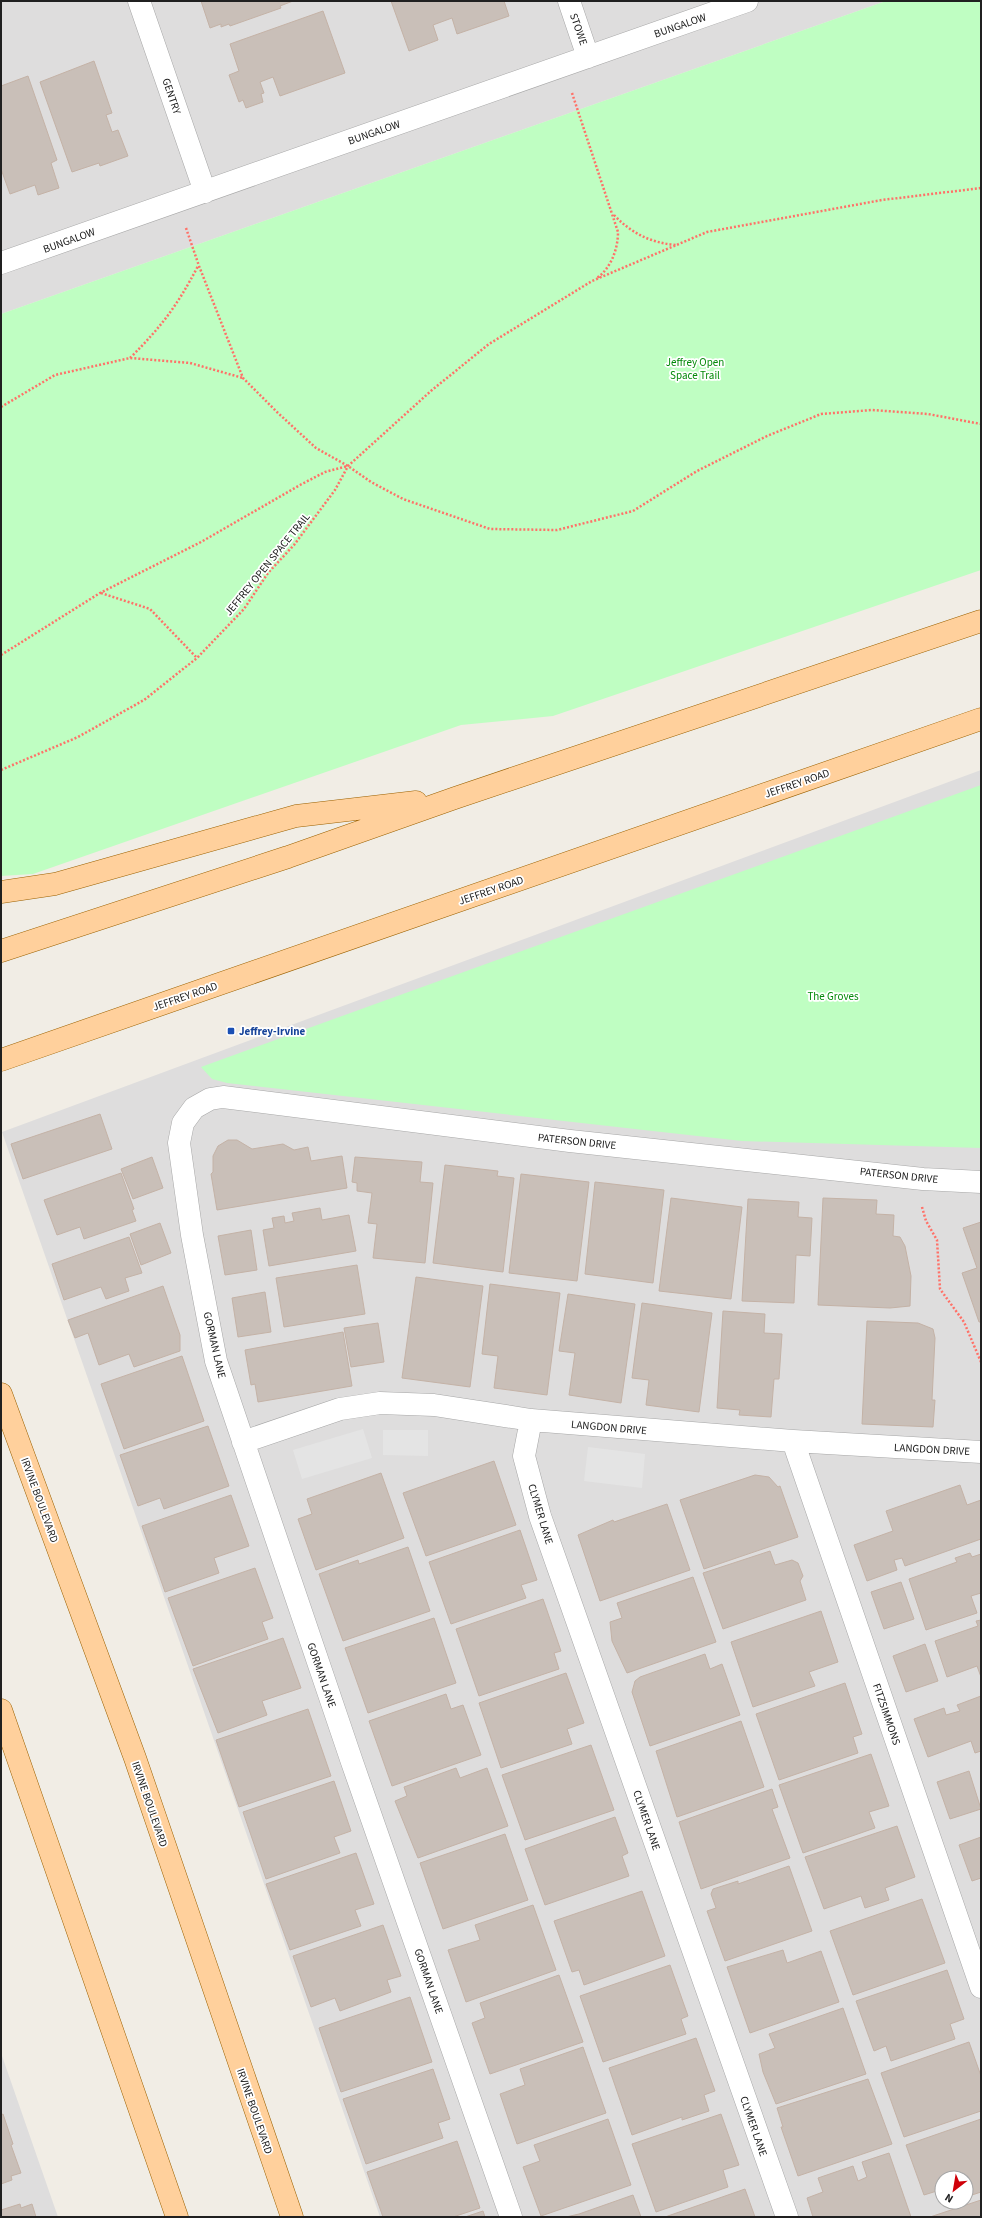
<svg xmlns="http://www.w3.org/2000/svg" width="982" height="2218" font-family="'Source Sans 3',sans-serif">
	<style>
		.residential { fill: #dedddd; fill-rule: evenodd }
		.park { fill: #bffec2 }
		.parking { fill: #e4e4e4 }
		.building { fill: #c9bfb8; stroke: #c4b2a6 }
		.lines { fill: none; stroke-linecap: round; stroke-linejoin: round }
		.minor-casing { stroke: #a7a7a7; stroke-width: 23 }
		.major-casing { stroke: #9b6100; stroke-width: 23 }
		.path { stroke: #ff7168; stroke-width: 2.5; stroke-dasharray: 2 2; stroke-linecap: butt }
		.minor { stroke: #fff; stroke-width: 22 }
		.major { stroke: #ffd09c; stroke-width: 22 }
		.transit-dot { fill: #1a4fb4; stroke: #fff; stroke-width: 1.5 }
		.labels { text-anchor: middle; stroke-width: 3.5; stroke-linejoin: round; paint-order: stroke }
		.street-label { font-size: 11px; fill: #202020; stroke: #fff }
		.park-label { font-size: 11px; fill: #028908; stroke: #fff }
		.transit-label { font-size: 11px; font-weight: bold; fill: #164399; stroke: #fff; text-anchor: start }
	</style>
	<rect width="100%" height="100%" fill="#f1ede5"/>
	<path class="residential" d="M1,1H886L1,314Z
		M981,770V2217H380L2,1132ZM942,2178H966V2202H942Z
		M1,2053L58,2217H1Z"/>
	<path class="park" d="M886,1H981V570L553,716L461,725L33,874L1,876V314Z
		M981,785V1148L742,1141L227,1083L212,1079L201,1067Z"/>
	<path class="parking" d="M363,1429L372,1458L302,1479L293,1450Z
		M383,1430H428V1456L383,1455Z
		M588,1447L645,1454L642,1488L584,1481Z"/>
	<path class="building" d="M201,1H293L280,6L281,8L230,26L229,24L221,27V24L210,28Z
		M391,1H504L509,16L457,34L452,18L433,25L438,40L409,51Z
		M323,11L345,73L280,96L273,77L260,82L264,93L261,94L263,102L246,108L243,100L239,102L229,75L239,71L230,44Z
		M94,61L112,113L106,115L112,132L118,130L128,156L100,166L99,163L72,172L40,82Z
		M28,76L57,160L51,163L59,188L38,195L35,185L10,194L1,169V86Z
		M100,1114L112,1149L23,1179L11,1144Z
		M228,1140H237L252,1149L283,1144L294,1150L308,1147L311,1161L342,1156L347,1188L217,1210L211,1174L213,1172V1156L218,1146Z
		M152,1157L163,1188L133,1199L121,1169Z
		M355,1157L422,1162L420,1182L433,1183L425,1263L373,1258L377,1224L368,1223L372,1193L357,1191V1183L352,1182Z
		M445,1165L498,1171L497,1176L514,1178L503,1272L433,1263Z
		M121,1173L134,1209L132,1210L136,1221L84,1239L80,1227L57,1235L44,1200Z
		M521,1174L589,1182L577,1281L509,1273Z
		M595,1182L664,1190L653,1283L585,1274Z
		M671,1198L742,1207L731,1299L659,1291Z
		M823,1198L877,1200L876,1214L894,1215L893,1236L900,1237L905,1246L911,1276L910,1306L890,1308L818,1305Z
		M748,1199L799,1202L798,1217L812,1218L810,1256L796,1255L794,1303L742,1301Z
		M320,1208L322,1220L349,1215L356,1251L269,1266L263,1230L274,1228L272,1218L284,1216L285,1223L294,1221L292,1213Z
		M981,1222V1322H979L962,1273L977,1268L963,1228Z
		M160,1223L171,1253L141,1265L130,1234Z
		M251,1230L257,1270L225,1275L218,1236Z
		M129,1237L142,1273L125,1278L129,1291L106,1299L101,1287L64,1300L52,1264Z
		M357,1265L365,1314L284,1327L276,1278Z
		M416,1277L483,1286L470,1387L402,1378Z
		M490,1284L560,1293L547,1395L494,1388L498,1356L482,1354Z
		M163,1286L180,1335V1351L134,1367L129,1354L99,1365L88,1333L75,1338L68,1320Z
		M265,1292L271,1332L238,1337L232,1298Z
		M568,1294L635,1304L621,1403L569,1395L575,1353L559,1351Z
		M642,1303L712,1313L699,1412L646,1405L649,1380L632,1378Z
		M723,1311L765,1314L764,1333L782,1334L779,1379H774L771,1417L739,1415L740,1410L717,1408Z
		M867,1321L918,1323L933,1329L935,1338L932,1400H935L933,1427L862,1424Z
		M378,1323L384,1362L351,1367L344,1328Z
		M343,1332L352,1386L258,1402L255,1384L251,1385L245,1350Z
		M182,1356L204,1421L124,1449L101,1384Z
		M208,1426L229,1486L164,1509L160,1498L138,1506L120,1455Z
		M494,1461L516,1525L426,1556L403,1493Z
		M381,1473L404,1538L316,1570L298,1519L312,1514L307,1499Z
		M755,1475L769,1477L778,1487L780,1486L798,1537L704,1569L680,1500Z
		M960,1485L967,1505L981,1500V1539L905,1566L902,1558L894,1560L897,1570L867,1581L854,1545L893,1531L886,1511Z
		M231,1495L249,1546L214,1558L219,1573L165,1592L142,1526Z
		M667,1504L690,1570L600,1601L578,1535L613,1520L614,1522Z
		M520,1530L537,1580L521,1585L526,1598L451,1624L429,1562Z
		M408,1547L430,1611L343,1641L319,1574L358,1560L359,1564Z
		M770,1551L775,1565L792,1560L798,1563L803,1576L800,1581L806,1600L723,1629L703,1573Z
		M970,1553L972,1557L981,1554V1593L971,1596L977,1613L926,1630L909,1579L957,1562L955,1558Z
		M255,1568L273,1618L262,1622L268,1639L193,1666L168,1598Z
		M693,1577L716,1642L627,1673L612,1641L610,1622L622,1618L617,1603Z
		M901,1582L914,1619L884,1629L871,1592Z
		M543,1599L561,1651L554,1653L559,1669L479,1696L456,1629Z
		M821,1611L838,1662L809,1672L815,1686L753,1707L731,1642Z
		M434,1618L456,1683L368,1713L345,1648Z
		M981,1620V1677L977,1666L947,1677L935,1641L978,1626L976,1621Z
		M283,1638L301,1688L262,1701L267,1715L218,1733L193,1669Z
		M925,1644L938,1681L906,1692L893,1656Z
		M705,1654L710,1669L722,1664L740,1715L650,1746L632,1692L635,1681L640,1677Z
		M566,1673L584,1723L567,1729L572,1744L501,1768L479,1703Z
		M845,1683L862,1734L853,1737L858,1753L779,1780L756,1714Z
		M446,1694L451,1709L463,1705L481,1755L392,1786L369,1721Z
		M981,1696V1751L975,1753L971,1741L928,1757L914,1719L944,1708L946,1715L960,1711L957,1705Z
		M308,1709L331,1776L239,1807L216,1740Z
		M741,1721L764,1787L677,1817L656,1751Z
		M591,1745L614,1810L525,1840L502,1775Z
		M871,1754L889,1806L869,1812L875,1828L803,1853L779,1785Z
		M456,1768L460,1778L487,1768L508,1826L418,1858L395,1801L407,1796L404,1787Z
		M969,1771L981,1809L950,1819L937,1782Z
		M334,1781L351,1831L334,1837L340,1853L266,1879L243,1812Z
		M772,1789L778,1807L772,1809L790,1858L701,1889L679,1822Z
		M615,1817L628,1853L622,1856L629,1876L545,1905L525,1849Z
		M897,1826L915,1877L885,1888L889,1900L865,1908L861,1896L824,1909L805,1857Z
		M505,1834L528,1900L443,1929L420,1863Z
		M981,1837V1878L972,1881L959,1845Z
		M356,1853L374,1904L355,1910L361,1926L290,1950L266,1884Z
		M789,1866L812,1931L725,1961L707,1911L716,1908L711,1894L713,1889L738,1881V1884Z
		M642,1891L665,1956L584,1985L579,1970L572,1972L554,1921Z
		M922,1899L945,1963L853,1995L830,1931Z
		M533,1905L556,1970L466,2002L448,1950L480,1940L475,1925Z
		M383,1925L401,1976L387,1980L391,1992L340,2011L335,1998L311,2007L293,1956Z
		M783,1950L787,1963L821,1951L839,2002L750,2033L727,1967Z
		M670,1965L688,2016L681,2019L686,2034L603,2062L580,1996Z
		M947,1970L964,2019L950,2024L955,2039L891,2061L886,2046L874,2051L856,2001Z
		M559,1975L583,2042L490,2074L472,2023L485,2018L480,2003Z
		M410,1997L432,2062L341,2092L319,2028Z
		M843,2008L866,2074L776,2104L763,2072L759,2054L775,2048L769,2034Z
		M696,2038L715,2091L704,2095L709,2111L682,2120V2117L632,2135L609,2068Z
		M969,2042L981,2076V2111L904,2137L881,2073Z
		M583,2047L606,2113L517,2144L500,2094L525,2085L520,2069Z
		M433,2069L450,2119L438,2123L443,2138L366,2164L343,2099Z
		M868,2079L892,2144L798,2176L781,2127H783L777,2108Z
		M3,2114L13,2144L11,2145L21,2173L11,2176L12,2180L1,2184V2115Z
		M721,2114L739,2165L723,2170L728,2187L656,2212L632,2144Z
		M608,2119L631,2185L541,2216L523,2167L540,2161L534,2145Z
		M981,2119V2192L966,2197V2178H942V2197L940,2190L924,2195L906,2145Z
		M457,2141L480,2208L453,2217H383L367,2172Z
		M889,2153L911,2217H813L807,2198L823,2192L818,2178L853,2166L858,2181L867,2177L862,2162Z
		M745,2189L755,2217H665Z
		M633,2195L641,2217H566L579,2214Z
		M981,2200V2217H930Z
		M20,2204L21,2208L32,2204L36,2217H1V2210Z
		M483,2211L485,2217H465Z"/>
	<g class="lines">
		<g class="minor-casing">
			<path id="minor" d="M139,1L205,192
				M569,1L588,57
				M1,263L747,1
				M531,1420L524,1456L540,1516L787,2217
				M793,1441L981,1987
				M243,1442L340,1409L380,1403L434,1405L531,1420L793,1441L981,1452
				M511,2217L352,1762L216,1361L192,1235L179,1143L183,1123L194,1108L210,1099L223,1097L570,1141L923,1179L981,1182"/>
		</g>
		<g class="major-casing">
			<path id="major" d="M1,892L55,884L296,816L416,802
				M1,951L288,857L455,798L981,621
				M1,1060L981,719
				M1,1394L135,1758L292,2217
				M1,1710L177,2217"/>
		</g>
		<path class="path" d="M572,93L618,232C618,249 611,268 597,278
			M614,215C631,233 651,243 676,245
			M186,228L199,266L243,378L278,413L316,448L348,466L371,482L403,499L490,529L557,530L633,511L697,471L767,436L821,414L872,410L928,414L981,424
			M130,358C162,326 177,306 198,266
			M1,407L55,375L130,358L190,363L243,378
			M101,593L150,609L197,658
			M1,655L100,593L201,542L300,485L325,472L348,466
			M1,770L78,737L144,700L197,658L244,609L268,573L294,545L335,490L348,466L432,390L489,344L592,281L707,232L882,200L981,188
			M922,1207L926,1221L937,1240L940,1289L964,1322L981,1362"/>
		<use href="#minor" class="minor"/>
		<use href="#major" class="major"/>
	</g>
	<rect class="transit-dot" x="227" y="1027" width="8" height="8" rx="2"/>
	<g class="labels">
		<g class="street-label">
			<text transform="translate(680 25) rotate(-19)" y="4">BUNGALOW</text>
			<text transform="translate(579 29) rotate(71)" y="4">STOWE</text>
			<text transform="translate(172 96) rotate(71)" y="4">GENTRY</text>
			<text transform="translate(374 132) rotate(-19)" y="4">BUNGALOW</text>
			<text transform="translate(69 240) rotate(-20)" y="4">BUNGALOW</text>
			<text transform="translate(267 564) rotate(-51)" y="4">JEFFREY OPEN SPACE TRAIL</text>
			<text transform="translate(797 783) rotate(-19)" y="4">JEFFREY ROAD</text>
			<text transform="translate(491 890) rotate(-19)" y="4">JEFFREY ROAD</text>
			<text transform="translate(185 996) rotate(-19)" y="4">JEFFREY ROAD</text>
			<text transform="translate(577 1141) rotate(6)" y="4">PATERSON DRIVE</text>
			<text transform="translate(899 1175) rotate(6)" y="4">PATERSON DRIVE</text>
			<text transform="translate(215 1345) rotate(77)" y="4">GORMAN LANE</text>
			<text transform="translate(609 1427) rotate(5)" y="4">LANGDON DRIVE</text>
			<text transform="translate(932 1449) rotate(3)" y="4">LANGDON DRIVE</text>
			<text transform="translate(40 1500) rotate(70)" y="4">IRVINE BOULEVARD</text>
			<text transform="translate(541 1514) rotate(73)" y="4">CLYMER LANE</text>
			<text transform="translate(322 1675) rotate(71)" y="4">GORMAN LANE</text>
			<text transform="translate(887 1714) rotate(71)" y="4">FITZSIMMONS</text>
			<text transform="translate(150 1804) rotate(71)" y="4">IRVINE BOULEVARD</text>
			<text transform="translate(647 1820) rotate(71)" y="4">CLYMER LANE</text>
			<text transform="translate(429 1981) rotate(71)" y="4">GORMAN LANE</text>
			<text transform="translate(255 2111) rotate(71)" y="4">IRVINE BOULEVARD</text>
			<text transform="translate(754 2126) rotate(71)" y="4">CLYMER LANE</text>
		</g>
		<g class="park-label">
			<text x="695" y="366">Jeffrey Open<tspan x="695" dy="13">Space Trail</tspan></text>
			<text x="833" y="1000">The Groves</text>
		</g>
		<g class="transit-label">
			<text x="239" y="1035">Jeffrey-Irvine</text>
		</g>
	</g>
	<rect width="982" height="2218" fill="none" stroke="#202020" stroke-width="4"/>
	<g transform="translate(954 2190) rotate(211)"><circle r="19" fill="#ffffff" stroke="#a6a6a6"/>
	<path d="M0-3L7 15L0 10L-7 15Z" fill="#cf0009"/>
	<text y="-6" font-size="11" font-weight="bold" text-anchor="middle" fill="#202020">N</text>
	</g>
</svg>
